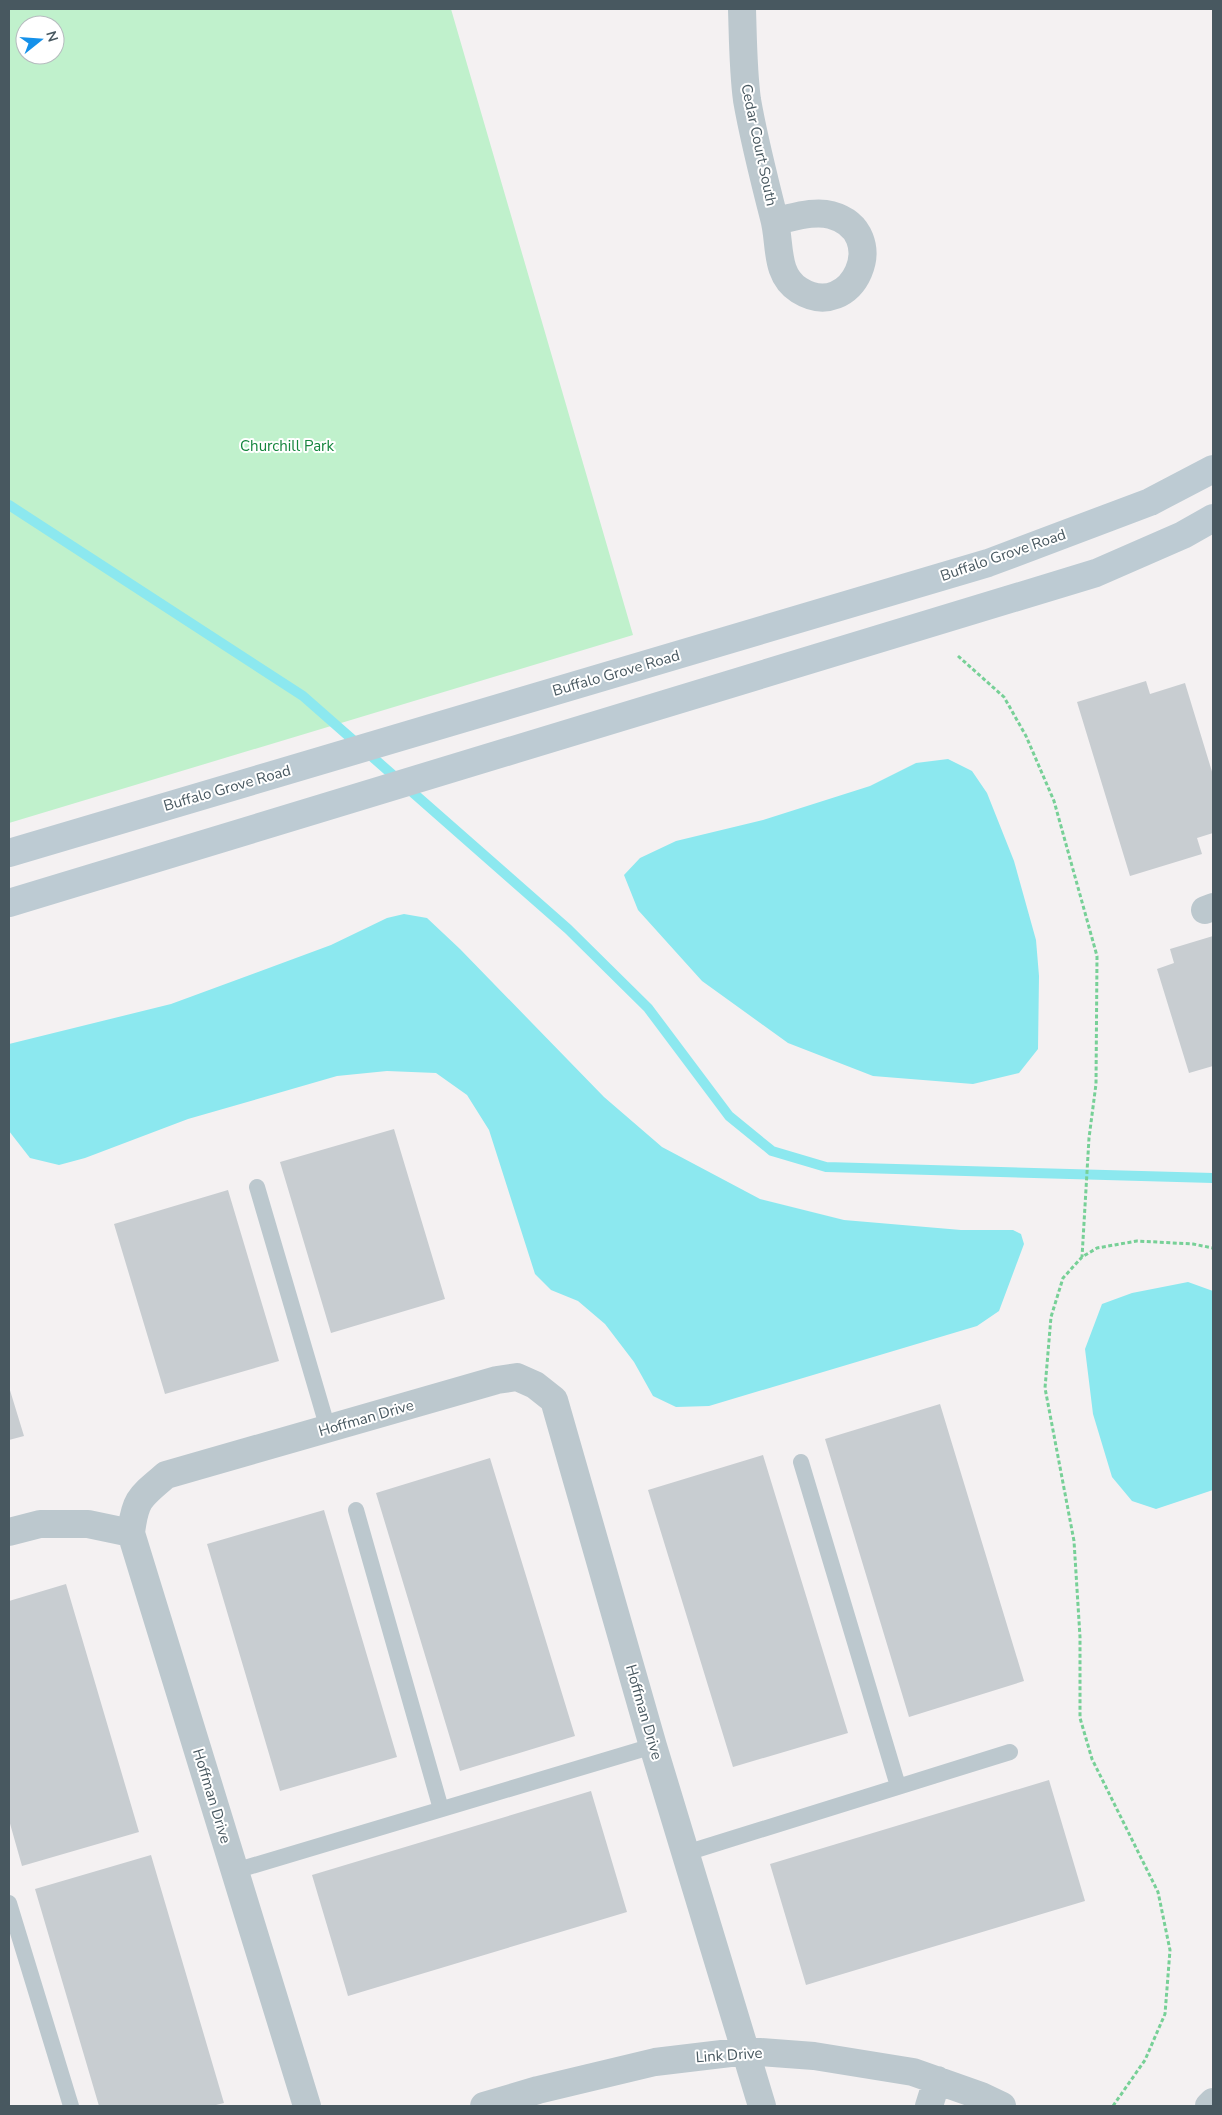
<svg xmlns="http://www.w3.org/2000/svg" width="1222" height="2115" font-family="'Nunito Sans',sans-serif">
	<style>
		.green { fill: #c0f1cc; fill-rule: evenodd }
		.water { fill: #8ce8ef }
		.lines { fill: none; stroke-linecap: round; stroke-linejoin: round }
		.stream { stroke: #8ce8ef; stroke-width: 10 }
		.building { fill: #c8cdd1 }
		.path { stroke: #77d097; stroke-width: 3; stroke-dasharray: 4 2.5; stroke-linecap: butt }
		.service { stroke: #bcc8ce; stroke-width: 16 }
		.minor { stroke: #bcc8ce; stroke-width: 28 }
		.secondary { stroke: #bdcbd3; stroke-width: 28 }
		.labels { text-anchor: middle; stroke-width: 4; stroke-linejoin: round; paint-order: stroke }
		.street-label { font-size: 15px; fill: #485860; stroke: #fff }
		.park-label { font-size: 15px; fill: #15853d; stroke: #fff }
	</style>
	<rect width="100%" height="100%" fill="#f4f1f2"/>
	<path class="green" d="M9,9H451L633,635L9,823ZM25,25H55V55H25Z"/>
	<path class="water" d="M948,759L972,771L987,793L1014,861L1036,940L1039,976L1038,1049L1019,1073L973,1084L873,1076L788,1043L702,981L638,910L624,875L640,858L676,841L763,820L870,786L916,763Z
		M404,914L427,918L460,949L604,1097L662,1147L760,1199L844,1220L961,1230H1013L1021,1234L1024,1244L999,1311L977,1326L709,1406L676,1407L653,1396L634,1362L605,1324L578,1301L551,1290L535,1274L489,1130L467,1095L436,1073L387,1071L337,1076L188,1119L85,1158L59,1165L30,1158L9,1131V1044L171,1004L331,945L387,918Z
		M1188,1282L1213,1291V1490L1156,1509L1132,1501L1112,1477L1093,1414L1085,1349L1102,1304L1132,1293Z"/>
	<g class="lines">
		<path class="stream" d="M9,505L303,696L568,929L648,1008L729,1116L772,1151L826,1167L1213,1178"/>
	</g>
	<path class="building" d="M1146,681L1150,694L1185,683L1213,775V833L1197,838L1202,854L1130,876L1077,702Z
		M1213,936V1066L1189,1073L1157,969L1174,963L1170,949Z
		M394,1129L445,1299L331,1333L280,1162Z
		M228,1190L279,1361L165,1394L114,1224Z
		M9,1387L24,1436L9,1440Z
		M940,1404L1024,1681L909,1717L825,1439Z
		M763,1455L848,1733L733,1767L648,1490Z
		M490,1458L575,1736L460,1771L376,1493Z
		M324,1510L397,1757L280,1791L207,1544Z
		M66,1584L139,1832L22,1866L9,1820V1601Z
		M1049,1780L1085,1901L806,1985L770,1864Z
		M591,1791L627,1912L348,1996L312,1875Z
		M151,1855L224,2103L212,2106H99L35,1889Z"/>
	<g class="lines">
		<path class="path" d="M958,656L1004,697L1026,736L1054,801L1097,956L1096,1084L1089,1138L1082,1257
			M1113,2106L1145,2060L1165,2014L1170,1950L1158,1892L1092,1759L1080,1718V1637L1074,1541L1045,1388L1051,1317L1063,1278L1082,1257L1097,1248L1137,1241L1193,1244L1213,1248"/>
		<path class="service" d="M257,1187L328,1429
			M801,1462L898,1786
			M356,1510L441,1809
			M686,1853L1010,1752
			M235,1871L653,1746
			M9,1903L71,2106"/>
		<path class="minor" d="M742,9C743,39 743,70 747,100C754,140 764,179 774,218C781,243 774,274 799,290C853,324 893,232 831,215C814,210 792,218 775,221
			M1205,910L1213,907
			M9,1532L40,1524H88L131,1533
			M307,2106L131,1533C135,1499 140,1497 166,1475L497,1380L517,1377L535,1385L554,1400L653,1746L762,2106
			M484,2106L538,2090L655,2062L747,2051L814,2056L913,2072L981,2096L1002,2106
			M929,2106L937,2080
			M1209,2106L1213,2102"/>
		<path class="secondary" d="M9,853L988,563L1150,502L1213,469
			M9,903L1096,573L1183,535L1213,518"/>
	</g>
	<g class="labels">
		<g class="street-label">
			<text transform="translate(759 145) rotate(78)" y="5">Cedar Court South</text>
			<text transform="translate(1003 555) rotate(-19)" y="5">Buffalo Grove Road</text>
			<text transform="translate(616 673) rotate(-16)" y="5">Buffalo Grove Road</text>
			<text transform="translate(227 788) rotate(-16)" y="5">Buffalo Grove Road</text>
			<text transform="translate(366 1418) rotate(-16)" y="5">Hoffman Drive</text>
			<text transform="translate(644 1712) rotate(74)" y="5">Hoffman Drive</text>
			<text transform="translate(212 1796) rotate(73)" y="5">Hoffman Drive</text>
			<text transform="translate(729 2055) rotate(-4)" y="5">Link Drive</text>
		</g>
		<g class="park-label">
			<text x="287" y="451">Churchill Park</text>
		</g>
	</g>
	<rect width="1222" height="2115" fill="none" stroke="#485860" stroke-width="20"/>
	<g transform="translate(40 40) rotate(73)"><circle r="24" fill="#ffffff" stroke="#b6bcbf"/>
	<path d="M0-4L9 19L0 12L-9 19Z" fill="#1591ea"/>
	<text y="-8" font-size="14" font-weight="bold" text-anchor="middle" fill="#485860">N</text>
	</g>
</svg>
